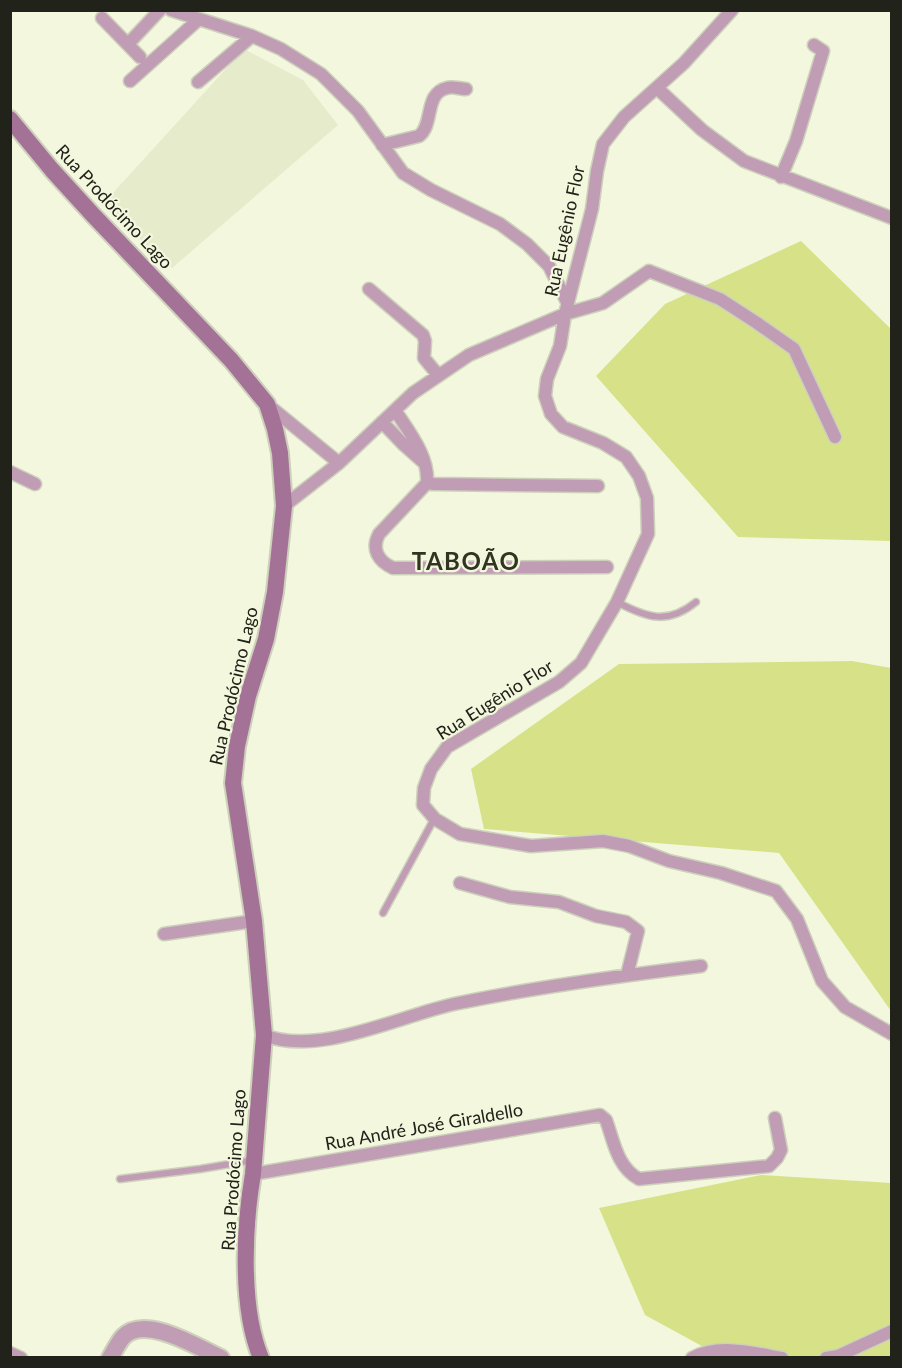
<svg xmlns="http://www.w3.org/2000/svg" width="902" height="1368" font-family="Lato,sans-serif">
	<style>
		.built { fill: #e6ebcb }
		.green { fill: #d7e288 }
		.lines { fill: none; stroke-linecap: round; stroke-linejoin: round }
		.service-casing { stroke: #cdd1bb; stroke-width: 9 }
		.minor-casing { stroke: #cdd1bb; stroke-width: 15 }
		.tertiary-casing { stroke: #cdd1bb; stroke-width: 20 }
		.secondary-casing { stroke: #cdd1bb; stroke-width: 20 }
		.service { stroke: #c09db5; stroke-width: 6 }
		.minor { stroke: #c09db5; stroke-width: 12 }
		.tertiary { stroke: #c09db5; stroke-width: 16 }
		.secondary { stroke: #a57297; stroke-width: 16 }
		.labels { text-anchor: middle; stroke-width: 4.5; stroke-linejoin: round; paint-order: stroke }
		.street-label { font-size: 18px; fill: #212219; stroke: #f3f7de }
		.district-label { font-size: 24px; font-weight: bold; letter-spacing: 1.5px; fill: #313421; stroke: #f3f7de }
	</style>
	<rect width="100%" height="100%" fill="#f3f7de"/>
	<path class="built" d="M244,49L303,80L338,125L172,268L102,205Z"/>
	<path class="green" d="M801,241L891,329V541L738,537L596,376L665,304Z
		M852,661L891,668V1011L779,853L484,829L471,769L619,664Z
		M761,1175L891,1183V1357H722L645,1315L599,1208Z"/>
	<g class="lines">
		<g class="service-casing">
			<path id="service" d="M617,602C647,618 668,625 696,602
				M383,913L434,819
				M120,1179L200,1169L254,1160"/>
		</g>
		<g class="minor-casing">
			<path id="minor" d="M171,10L252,36L281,49L321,74L358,111L403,173L431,190L500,224L527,244L549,266L568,304
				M732,10L684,63L624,117L603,144L597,171L592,209L565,314L560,346L547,379L545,396L551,414L563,427L603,443L626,457L639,476L647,498L648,534L617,602L581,663L559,682L447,747L431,769L424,788L423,805L435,819L460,834L531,846L603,841L629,846L669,861L721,873L776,891L797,919L822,981L845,1007L892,1034
				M102,18L140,57
				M128,44L160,10
				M130,81L198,20
				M198,82L252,36
				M657,88L702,130L744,161L892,218
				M382,145L419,136C434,125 424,93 447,88C452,86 461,89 466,89
				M781,177L796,141L823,51L814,45
				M369,289L423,335L425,341L424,358L438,375
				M268,405L339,463
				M395,410C409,432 429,456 427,483L379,534C371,549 378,561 393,568L607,567
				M382,422L404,445L422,461
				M10,472L35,484
				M427,483L434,484L598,486
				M284,506L339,463L413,393L469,355L565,314L603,303L649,271L720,299L757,323L794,349L835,437
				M460,883L510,897L559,902L596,916L626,922L638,931L627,975
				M164,934L254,921
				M264,1035C318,1057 399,1016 454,1004C535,987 618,976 701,966
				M253,1174L600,1115L606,1120C614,1142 617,1167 639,1179L769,1166L777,1158L781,1150L775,1118
				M10,1353L21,1358
				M692,1358C719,1343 754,1353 782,1358
				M826,1358L838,1356L892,1331"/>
		</g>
		<g class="tertiary-casing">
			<path id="tertiary" d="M110,1358C114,1351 118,1343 123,1337C145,1314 197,1347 221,1358"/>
		</g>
		<g class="secondary-casing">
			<path id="secondary" d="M10,119L52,170L93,215L231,360L267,404L275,429L280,453L284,506L275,592L266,639L248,696L237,746L233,783L254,921L264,1035L253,1174C244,1226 240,1308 261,1358"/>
		</g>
		<use href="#service" class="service"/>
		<use href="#minor" class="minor"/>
		<use href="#tertiary" class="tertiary"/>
		<use href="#secondary" class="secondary"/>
	</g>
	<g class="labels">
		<g class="street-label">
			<text transform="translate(114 207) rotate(47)" y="6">Rua Prodócimo Lago</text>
			<text transform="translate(565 231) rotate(-78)" y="6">Rua Eugênio Flor</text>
			<text transform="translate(234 686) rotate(-77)" y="6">Rua Prodócimo Lago</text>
			<text transform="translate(495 700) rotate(-32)" y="6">Rua Eugênio Flor</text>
			<text transform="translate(424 1127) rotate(-10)" y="6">Rua André José Giraldello</text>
			<text transform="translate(234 1170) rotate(-86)" y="6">Rua Prodócimo Lago</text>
		</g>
		<g class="district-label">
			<text x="466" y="570">TABOÃO</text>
		</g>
	</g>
	<rect width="902" height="1368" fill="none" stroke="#212219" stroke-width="24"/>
</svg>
